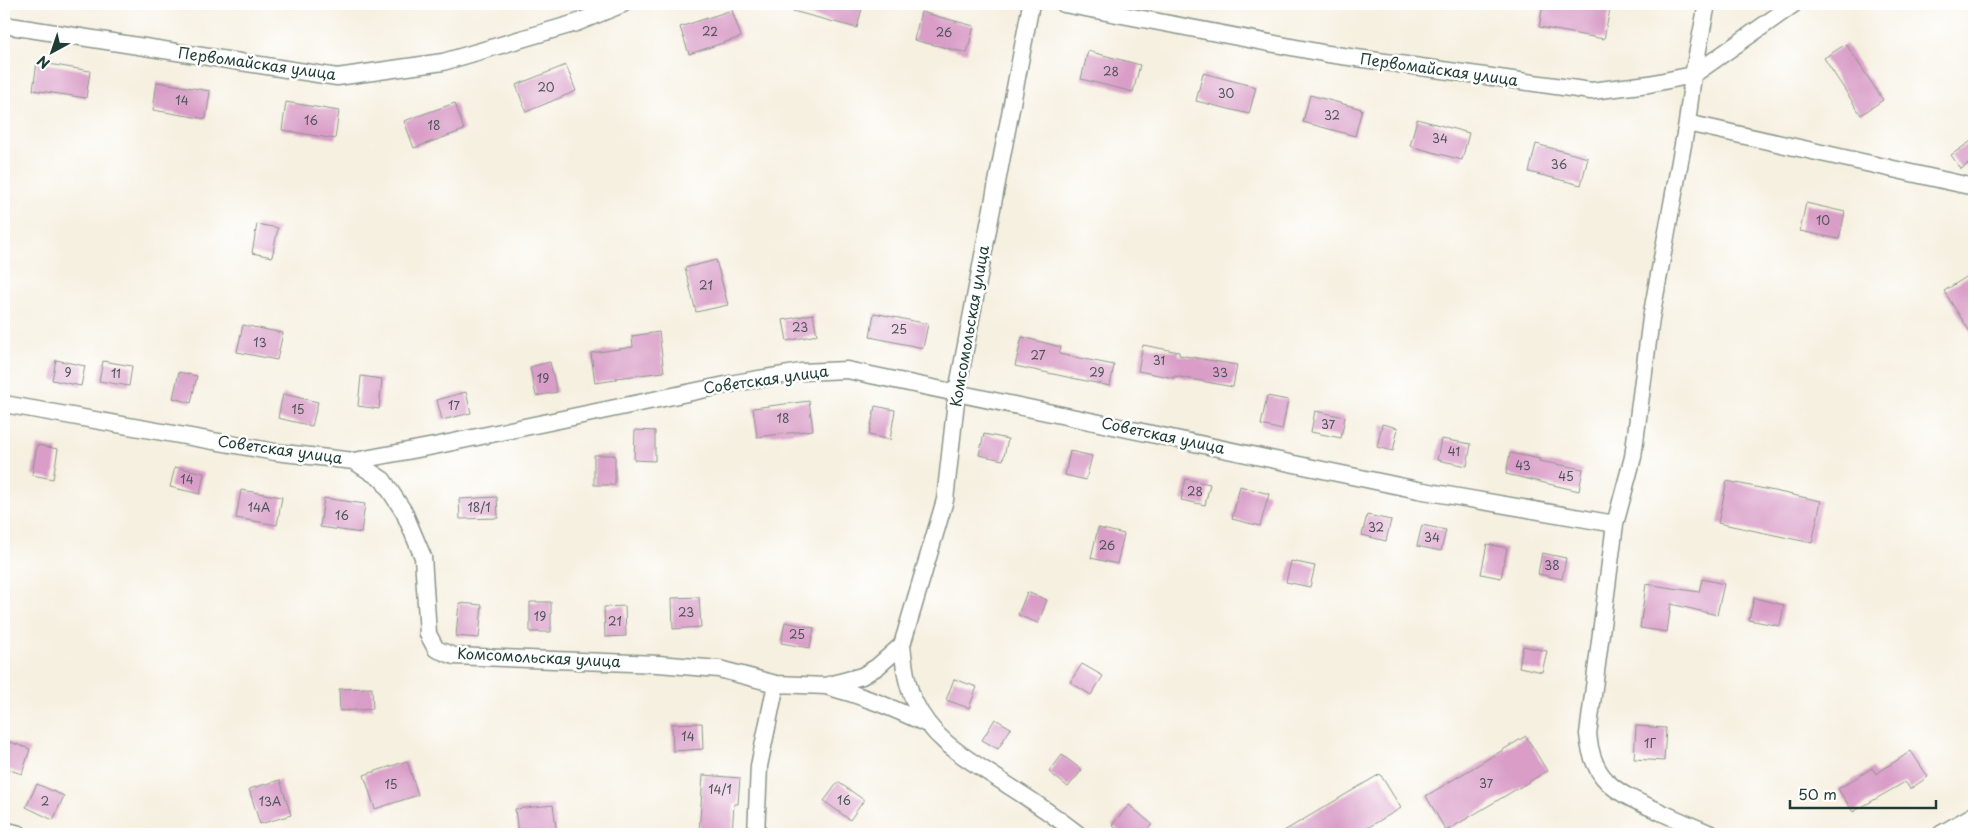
<svg xmlns="http://www.w3.org/2000/svg" width="1978" height="838" font-family="'Playpen Sans',sans-serif">
	<style>
		.building { fill: #d99dc7 }
		.lines { fill: none; stroke-linecap: round; stroke-linejoin: round }
		.street-casing { stroke: #8a968a; stroke-width: 19 }
		.street { stroke: #fff; stroke-width: 16 }
		.labels { text-anchor: middle; stroke-width: 5; stroke-linejoin: round; paint-order: stroke }
		.number-label { font-size: 12px; fill: #4e5559 }
		.street-label { font-size: 15px; fill: #1f3d34; stroke: #fff }
	</style>
	<rect width="100%" height="100%" fill="#fff"/>
	<filter id="ink" filterUnits="userSpaceOnUse"><feTurbulence type="fractalNoise" baseFrequency=".02" numOctaves="2"/><feDisplacementMap in="SourceGraphic" scale="10" xChannelSelector="R" yChannelSelector="G"/><feConvolveMatrix kernelMatrix="1 2 1 2 8 2 1 2 1" color-interpolation-filters="sRGB"/></filter>
	<filter id="wash" filterUnits="userSpaceOnUse"><feTurbulence type="fractalNoise" baseFrequency=".0096" numOctaves="4" result="noise"/><feDisplacementMap in="SourceGraphic" scale="20" xChannelSelector="R" yChannelSelector="G"/><feGaussianBlur stdDeviation="1.12" result="paint"/><feColorMatrix in="noise" values="0 0 0 0 0 0 0 0 0 0 0 0 0 0 0 0 0 1.4 0 .05"/><feComposite in="paint" operator="in"/></filter>
	<g filter="url(#wash)">
		<rect width="100%" height="100%" fill="#f6f0e0"/>
		<g id="blocks">
			<path class="building" d="M786,4H863L857,28L785,9Z
				M1543,4H1611L1604,39L1539,27Z
				M732,10L741,37L689,54L680,27Z
				M921,12L974,26L967,53L914,40Z
				M1846,44L1883,100L1861,115L1824,58Z
				M1088,51L1140,65L1133,92L1081,79Z
				M37,62L90,71L86,98L33,90Z
				M566,65L576,91L526,112L516,85Z
				M1203,73L1256,87L1249,114L1196,101Z
				M157,82L210,91L206,119L153,110Z
				M1310,95L1362,109L1355,136L1303,122Z
				M286,102L339,111L335,139L282,130Z
				M455,103L464,130L414,148L404,121Z
				M1417,119L1469,133L1462,160L1410,146Z
				M1974,139V160L1961,169L1951,155Z
				M1536,144L1588,158L1581,185L1529,172Z
				M1806,203L1845,212L1839,239L1800,231Z
				M257,224L278,228L272,257L252,253Z
				M716,260L728,305L696,312L685,268Z
				M1968,276L1974,286V338L1944,291Z
				M874,313L928,324L923,348L870,337Z
				M813,314L817,335L787,341L783,320Z
				M243,325L283,333L277,360L237,352Z
				M659,332L664,372L616,378V380L595,383L591,353L633,347L632,336Z
				M1022,337L1061,347L1059,354L1114,365L1110,386L1015,366Z
				M1143,345L1179,352V355L1237,365L1233,387L1175,376L1174,378L1138,371Z
				M56,360L85,366L81,386L52,380Z
				M103,361L132,366L129,386L99,381Z
				M550,362L557,392L536,396L530,367Z
				M179,372L197,376L191,403L173,398Z
				M361,376L382,379L379,409L358,406Z
				M466,392L471,413L442,420L437,400Z
				M283,394L318,402L312,426L278,418Z
				M1267,396L1288,400L1282,430L1261,425Z
				M809,401L813,430L757,437L753,408Z
				M875,406L895,410L890,440L869,435Z
				M1315,411L1345,417L1341,438L1311,432Z
				M1382,424L1398,428L1393,451L1377,447Z
				M635,430L655,431V461L634,460Z
				M984,434L1008,439L1003,460L979,455Z
				M1441,439L1471,444L1467,466L1437,460Z
				M37,445L58,449L53,479L32,475Z
				M1070,451L1092,456L1086,480L1065,475Z
				M1510,453L1540,459L1539,461L1583,469L1579,491L1506,474Z
				M594,455H615V485H594Z
				M175,467L204,473L200,494L170,487Z
				M1186,479L1210,484L1205,505L1181,500Z
				M1727,481L1821,501L1812,543L1718,523Z
				M1240,486L1269,494L1260,526L1232,519Z
				M241,490L282,497L277,525L236,518Z
				M497,497L498,518L460,519L459,499Z
				M324,498L365,504L361,533L320,527Z
				M1367,515L1391,520L1386,541L1362,535Z
				M1422,525L1446,530L1441,551L1417,546Z
				M1098,528L1124,534L1117,564L1091,558Z
				M1487,544L1507,548L1501,578L1481,574Z
				M1542,553L1566,558L1562,579L1538,574Z
				M1291,561L1315,566L1310,587L1286,582Z
				M1702,579L1724,584L1717,615L1671,604L1667,632L1640,628L1646,584L1699,592Z
				M1027,592L1047,600L1038,623L1018,615Z
				M699,597L701,627L673,629L672,598Z
				M1754,598L1784,605L1780,626L1749,620Z
				M530,602H551V632H530Z
				M459,603L482,605L479,638L456,636Z
				M625,606L626,636L605,637L604,607Z
				M785,622L814,628L810,648L781,643Z
				M1523,646L1547,651L1542,672L1519,667Z
				M1082,664L1103,676L1091,695L1070,682Z
				M954,679L977,687L969,708L946,700Z
				M372,688L373,709L340,711L339,689Z
				M995,719L1011,728L998,749L982,740Z
				M702,723L703,749L673,751L672,724Z
				M1636,726L1666,728L1664,761L1634,759Z
				M1526,736L1547,771L1446,831L1426,796Z
				M4,740L30,749L22,774L4,768Z
				M1911,751L1928,777L1910,789L1905,782L1853,812L1838,789L1872,768L1876,774Z
				M1062,755L1082,770L1068,787L1049,772Z
				M407,761L418,795L375,809L364,775Z
				M1380,774L1401,808L1357,834H1279Z
				M703,775L740,778L738,804H734L732,834H699Z
				M280,780L291,815L260,824L249,789Z
				M838,782L864,800L850,820L824,801Z
				M37,784L64,796L53,820L26,807Z
				M553,805L557,834H518L515,809Z
				M1129,805L1152,824L1143,834H1122L1112,825Z"/>
		</g>
	</g>
	<g filter="url(#ink)">
		<use href="#blocks" fill-opacity="0" stroke="#8a968a" stroke-width="1"/>
		<g class="lines">
			<g class="street-casing">
				<path id="street" d="M1064,4L1328,54L1591,91L1649,84L1693,75L1794,4
					M1707,4L1693,75L1687,123L1651,318L1633,457L1615,524L1588,734C1592,780 1615,792 1654,809C1673,818 1692,826 1711,834
					M4,25L337,77L443,62L576,23L623,4
					M1687,123L1974,187
					M4,404L275,452L354,461L434,446L735,383L801,372L847,370L1418,490L1615,524
					M354,461L383,480L404,512L423,557L428,634L436,649L454,656L658,664L719,669L776,684L826,686L862,676L877,667L902,645L945,500L957,392L1031,4
					M902,645C904,664 906,683 914,701C935,745 971,760 1009,786C1033,801 1056,817 1078,834
					M826,686C864,696 893,708 929,725
					M4,830L19,834
					M756,834L759,766L776,684
					M1941,834L1974,815"/>
			</g>
			<use href="#street" class="street"/>
		</g>
	</g>
	<g class="labels">
		<g class="number-label">
			<text x="710" y="36">22</text>
			<text x="944" y="37">26</text>
			<text x="1111" y="76">28</text>
			<text x="546" y="92">20</text>
			<text x="1226" y="98">30</text>
			<text x="182" y="105">14</text>
			<text x="1332" y="120">32</text>
			<text x="311" y="125">16</text>
			<text x="434" y="130">18</text>
			<text x="1440" y="143">34</text>
			<text x="1559" y="169">36</text>
			<text x="1823" y="225">10</text>
			<text x="706" y="290">21</text>
			<text x="800" y="332">23</text>
			<text x="899" y="334">25</text>
			<text x="260" y="347">13</text>
			<text x="1038" y="360">27</text>
			<text x="1159" y="365">31</text>
			<text x="68" y="377">9</text>
			<text x="1097" y="377">29</text>
			<text x="1220" y="377">33</text>
			<text x="116" y="378">11</text>
			<text x="543" y="383">19</text>
			<text x="454" y="410">17</text>
			<text x="298" y="414">15</text>
			<text x="783" y="423">18</text>
			<text x="1328" y="429">37</text>
			<text x="1454" y="456">41</text>
			<text x="1523" y="470">43</text>
			<text x="1566" y="481">45</text>
			<text x="187" y="484">14</text>
			<text x="1195" y="496">28</text>
			<text x="259" y="512">14А</text>
			<text x="479" y="512">18/1</text>
			<text x="342" y="520">16</text>
			<text x="1376" y="532">32</text>
			<text x="1432" y="542">34</text>
			<text x="1107" y="550">26</text>
			<text x="1552" y="570">38</text>
			<text x="686" y="617">23</text>
			<text x="540" y="621">19</text>
			<text x="615" y="626">21</text>
			<text x="797" y="639">25</text>
			<text x="688" y="741">14</text>
			<text x="1650" y="748">1Г</text>
			<text x="1486" y="788">37</text>
			<text x="391" y="789">15</text>
			<text x="720" y="794">14/1</text>
			<text x="844" y="805">16</text>
			<text x="45" y="806">2</text>
			<text x="270" y="806">13А</text>
		</g>
		<g class="street-label">
			<text transform="translate(257 64) rotate(8)" y="5">Первомайская улица</text>
			<text transform="translate(1439 70) rotate(8)" y="5">Первомайская улица</text>
			<text transform="translate(970 326) rotate(-80)" y="5">Комсомольская улица</text>
			<text transform="translate(766 380) rotate(-8)" y="5">Советская улица</text>
			<text transform="translate(1163 436) rotate(12)" y="5">Советская улица</text>
			<text transform="translate(280 450) rotate(8)" y="5">Советская улица</text>
			<text transform="translate(539 658) rotate(3)" y="5">Комсомольская улица</text>
		</g>
	</g>
	<rect width="1978" height="838" fill="none" stroke="#fff" stroke-width="20"/>
	<g transform="translate(52 52) rotate(220)" stroke="#ffffff" stroke-width="4" paint-order="stroke">
	<path d="M0-4L9 19L0 12L-9 19Z" fill="#1f3d34"/>
	<text y="-8" font-size="14" font-weight="bold" text-anchor="middle" fill="#1f3d34">N</text>
	</g>
	<path d="M1790 800v8h146v-8" fill="none" stroke="#1f3d34" stroke-width="2.5"/>
	<text x="1798" y="800" font-size="15" fill="#1f3d34" stroke="#ffffff" stroke-width="4" paint-order="stroke">50 m</text>
</svg>
